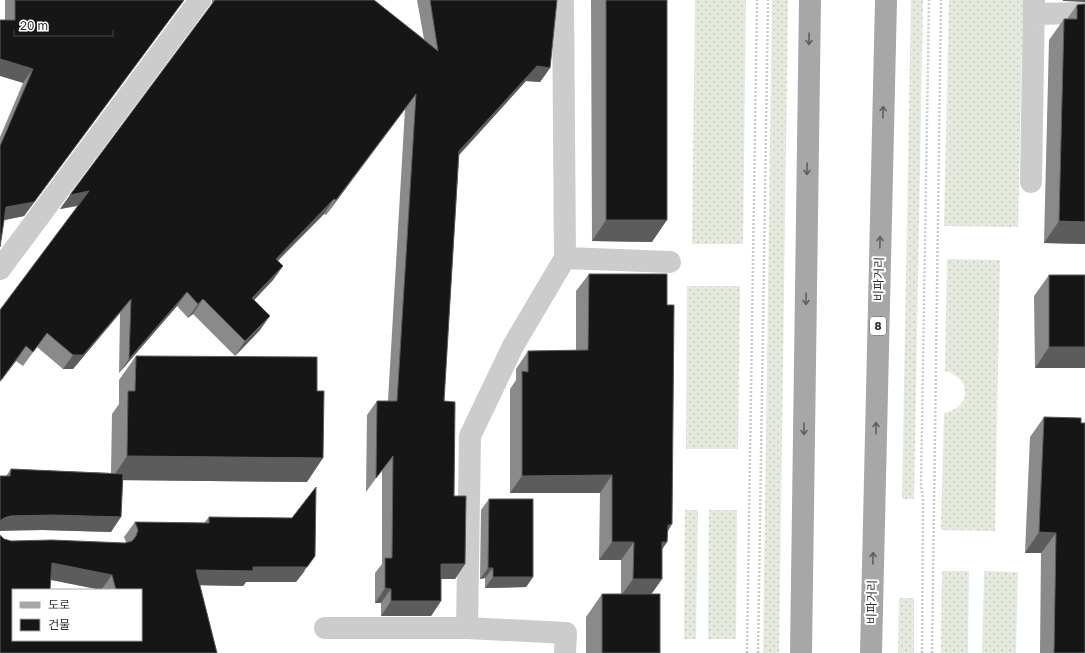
<svg xmlns="http://www.w3.org/2000/svg" width="1085" height="653" font-family="'Golos Text','Noto Sans KR',sans-serif">
	<style>
		.grass { fill: url(#grass-dots) }
		.lines { fill: none; stroke-linecap: round; stroke-linejoin: round }
		.path { stroke: #c9c9c9; stroke-width: 2.5; stroke-dasharray: 2 2; stroke-linecap: butt }
		.street { stroke: #ccc; stroke-width: 22 }
		.primary { stroke: #a7a7a7; stroke-width: 22 }
		.wall { fill: #8a8a8a; fill-rule: evenodd }
		.shaded-wall { fill: #5c5c5c }
		.building { fill: #161616; stroke: #5c5c5c; fill-rule: evenodd }
		.oneway { stroke: #5f5f5f }
		.labels { text-anchor: middle; stroke-width: 4; stroke-linejoin: round; paint-order: stroke }
		.shield { fill: #fff; stroke: #6d6d6d; stroke-width: 1 }
		.shield-label { font-size: 11px; font-weight: bold; fill: #2f2f2f }
		.street-label { font-size: 12px; fill: #2f2f2f; stroke: #fff }
	</style>
	<defs>
		<pattern id="grass-dots" width="8" height="8" patternUnits="userSpaceOnUse"><rect width="8" height="8" fill="#e4eade"/><path d="M2 2h.1M6 6h.1" fill="none" stroke="#c4c9bf" stroke-width="1.8" stroke-linecap="round"/></pattern>
	</defs>
	<rect width="100%" height="100%" fill="#fff"/>
	<path class="grass" d="M695,0H746L743,244H692Z
		M772,0H788L779,653H763Z
		M911,0H923L914,499H902Z
		M949,0H1023L1018,227L944,226Z
		M947,259L1000,260L995,531L941,530L944,413C972,408 972,378 945,371Z
		M687,286H740L738,449H686Z
		M685,510H698L696,639H684Z
		M709,510H737L736,639H708Z
		M942,571H969L968,653H941Z
		M984,571L1018,572L1016,653H982Z
		M899,598H914V653H898Z"/>
	<g class="lines">
		<path class="path" d="M747,653L757,0
			M758,653L768,0
			M922,653L923,499L921,485L929,0
			M932,653L941,0"/>
		<path class="street" d="M563,0L565,258L670,262
			M1034,14L1085,13
			M1031,182L1034,0
			M0,269L200,0
			M325,628H467L566,633L565,653
			M467,628L470,436L513,346L565,258"/>
		<path class="primary" d="M801,653L810,0
			M871,653L886,0"/>
	</g>
	<path class="wall" d="M5,0H184L24,216L4,220L0,247V137L23,83L5,20Z
		M212,0H374L424,39L417,0H557L550,68L540,82L526,81L459,155L444,401L454,496L465,564L455,579H441V601L431,616H381V603H375V573L382,564V470L366,492L367,415L377,401H388L405,109L326,215L324,214L278,261L283,266L273,280L254,300L260,330L235,356L193,314L188,318L177,306L119,373L120,313L73,369H63L37,347L23,366L16,361L0,382V310L79,206L60,209L211,6L212,2Z
		M591,0H667L652,242L592,241Z
		M1085,4V244L1044,243L1049,40L1064,19H1067L1077,5Z
		M589,274L667,305L672,524L668,531L667,542L662,549V579L651,594L660,653H586V617L602,594H621V560H599L600,493H510V389L516,380V369L528,351H576V291Z
		M1049,275H1085V368H1035L1034,296Z
		M136,356L307,482L123,480L111,532L43,530L6,476L11,469L111,473L112,414L119,404V380Z
		M1044,417L1081,423L1085,653H1040L1041,553H1025L1030,437Z
		M489,499L533,577L526,587L485,588V578L480,579L481,510Z
		M209,517L305,571L296,582H246L243,586L200,585L217,653H0L4,539L11,541L125,543L126,542L124,537L135,522L204,523ZM50,579L102,590H141V640H13Z"/>
	<path class="shaded-wall" d="M184,0L24,216L0,221L6,207Z
		M1063,0H1085V2L1063,1Z
		M0,59L33,69L23,83L0,76Z
		M537,66L550,68L540,82L526,81L449,166L459,151Z
		M416,94L405,109L326,215L336,200Z
		M89,191L79,205L60,209L70,195Z
		M334,199L324,214L265,273L276,259Z
		M606,220H667L652,242L592,241Z
		M1059,221L1085,222V244L1044,243Z
		M283,266L273,280L242,313L252,298Z
		M187,292L177,306L119,373L129,359Z
		M131,299L120,313L73,369H63L73,355Z
		M203,299L193,314L188,318L198,304Z
		M270,316L260,330L235,356L245,341Z
		M26,346L16,361L0,382L1,380Z
		M1049,347H1085V368H1035Z
		M127,456L323,458L307,482L111,480Z
		M612,475L600,493H510L522,476Z
		M53,515L121,517L111,532L43,530L0,531V521L4,518L10,516Z
		M672,524L660,542L668,525Z
		M1039,532L1056,533L1041,553H1025Z
		M612,542H634L621,560H599Z
		M662,542H667L655,560Z
		M315,556L296,582H246L243,586L186,585L196,570L253,567Z
		M52,563L112,575L101,590L41,578Z
		M441,564H465L455,579H431Z
		M488,568H493L485,578L480,579Z
		M493,577H533L526,587L485,588Z
		M633,579H662L650,596H621Z
		M385,588L391,589L381,603H375Z
		M391,601H441L431,616H381Z"/>
	<path class="building" d="M15,0H184L34,202L6,207L0,247V146L33,69L0,59V20H15Z
		M215,0H374L438,51L430,0H557L550,68L537,66L459,151L444,401L455,402L454,496H466L465,564H441V601H391V589L385,588V558H392L393,456L376,478L377,401H397L416,94L336,200L334,199L276,259L283,266L252,298L270,316L245,341L203,299L198,304L187,292L129,359L131,299L83,355H73L47,333L33,352L26,346L1,380H0V310L89,191L70,195Z
		M606,0H667V220H606Z
		M1085,4V222L1059,221L1064,19H1077V5Z
		M589,274H667V305H674L672,524L668,525L667,542H662V579H633L634,542H612V475L522,476V371L528,372V351L588,350Z
		M1049,275H1085V347H1049Z
		M136,356L317,357V391H324L323,458L127,456L128,391H135Z
		M1044,417L1081,418V423H1085V653H1054L1056,533L1039,532Z
		M11,469L123,474L121,517L53,515L10,516L4,518L0,521V476H10Z
		M316,487L315,556L307,567H253V571L196,570L217,653H0V535L4,539L11,541L52,540L125,543L132,541L136,536L138,530L135,522L209,523V517L292,518ZM52,563L112,575L116,590H141V640H13V590H50Z
		M489,499H533V577H493V568H488Z
		M602,594H660V653H602Z"/>
	<defs><path id="oneway-shaft" d="M-6 0H5M1.5-3L5.5 0L1.5 3" fill="none" stroke-width="1.6" stroke-linecap="round" stroke-linejoin="round"/></defs>
	<g class="oneway">
		<use href="#oneway-shaft" transform="translate(809 39) rotate(91)"/>
		<use href="#oneway-shaft" transform="translate(883 112) rotate(-89)"/>
		<use href="#oneway-shaft" transform="translate(807 169) rotate(91)"/>
		<use href="#oneway-shaft" transform="translate(880 242) rotate(-89)"/>
		<use href="#oneway-shaft" transform="translate(806 299) rotate(91)"/>
		<use href="#oneway-shaft" transform="translate(876 428) rotate(-89)"/>
		<use href="#oneway-shaft" transform="translate(804 429) rotate(91)"/>
		<use href="#oneway-shaft" transform="translate(873 558) rotate(-89)"/>
	</g>
	<g class="labels">
		<rect class="shield" x="870" y="317" width="16" height="18" rx="3"/>
		<g class="shield-label">
			<text x="878" y="330">8</text>
		</g>
		<g class="street-label">
			<text transform="translate(879 279) rotate(-89)" y="4">비파거리</text>
			<text transform="translate(872 602) rotate(-89)" y="4">비파거리</text>
		</g>
	</g>
	<rect x="12" y="589" width="130" height="52" fill="#ffffff" stroke="#acacac"/>
	<rect x="20" y="602" width="20" height="6" fill="#a7a7a7" stroke="#acacac"/>
	<text x="48" y="609" font-size="12" fill="#2f2f2f">도로</text>
	<rect x="20" y="619" width="20" height="12" fill="#161616" stroke="#acacac"/>
	<text x="48" y="629" font-size="12" fill="#2f2f2f">건물</text>
	<path d="M14 30v6h99v-6" fill="none" stroke="#2f2f2f" stroke-width="2"/>
	<text x="20" y="30" font-size="12" fill="#2f2f2f" stroke="#ffffff" stroke-width="3" paint-order="stroke">20 m</text>
</svg>
